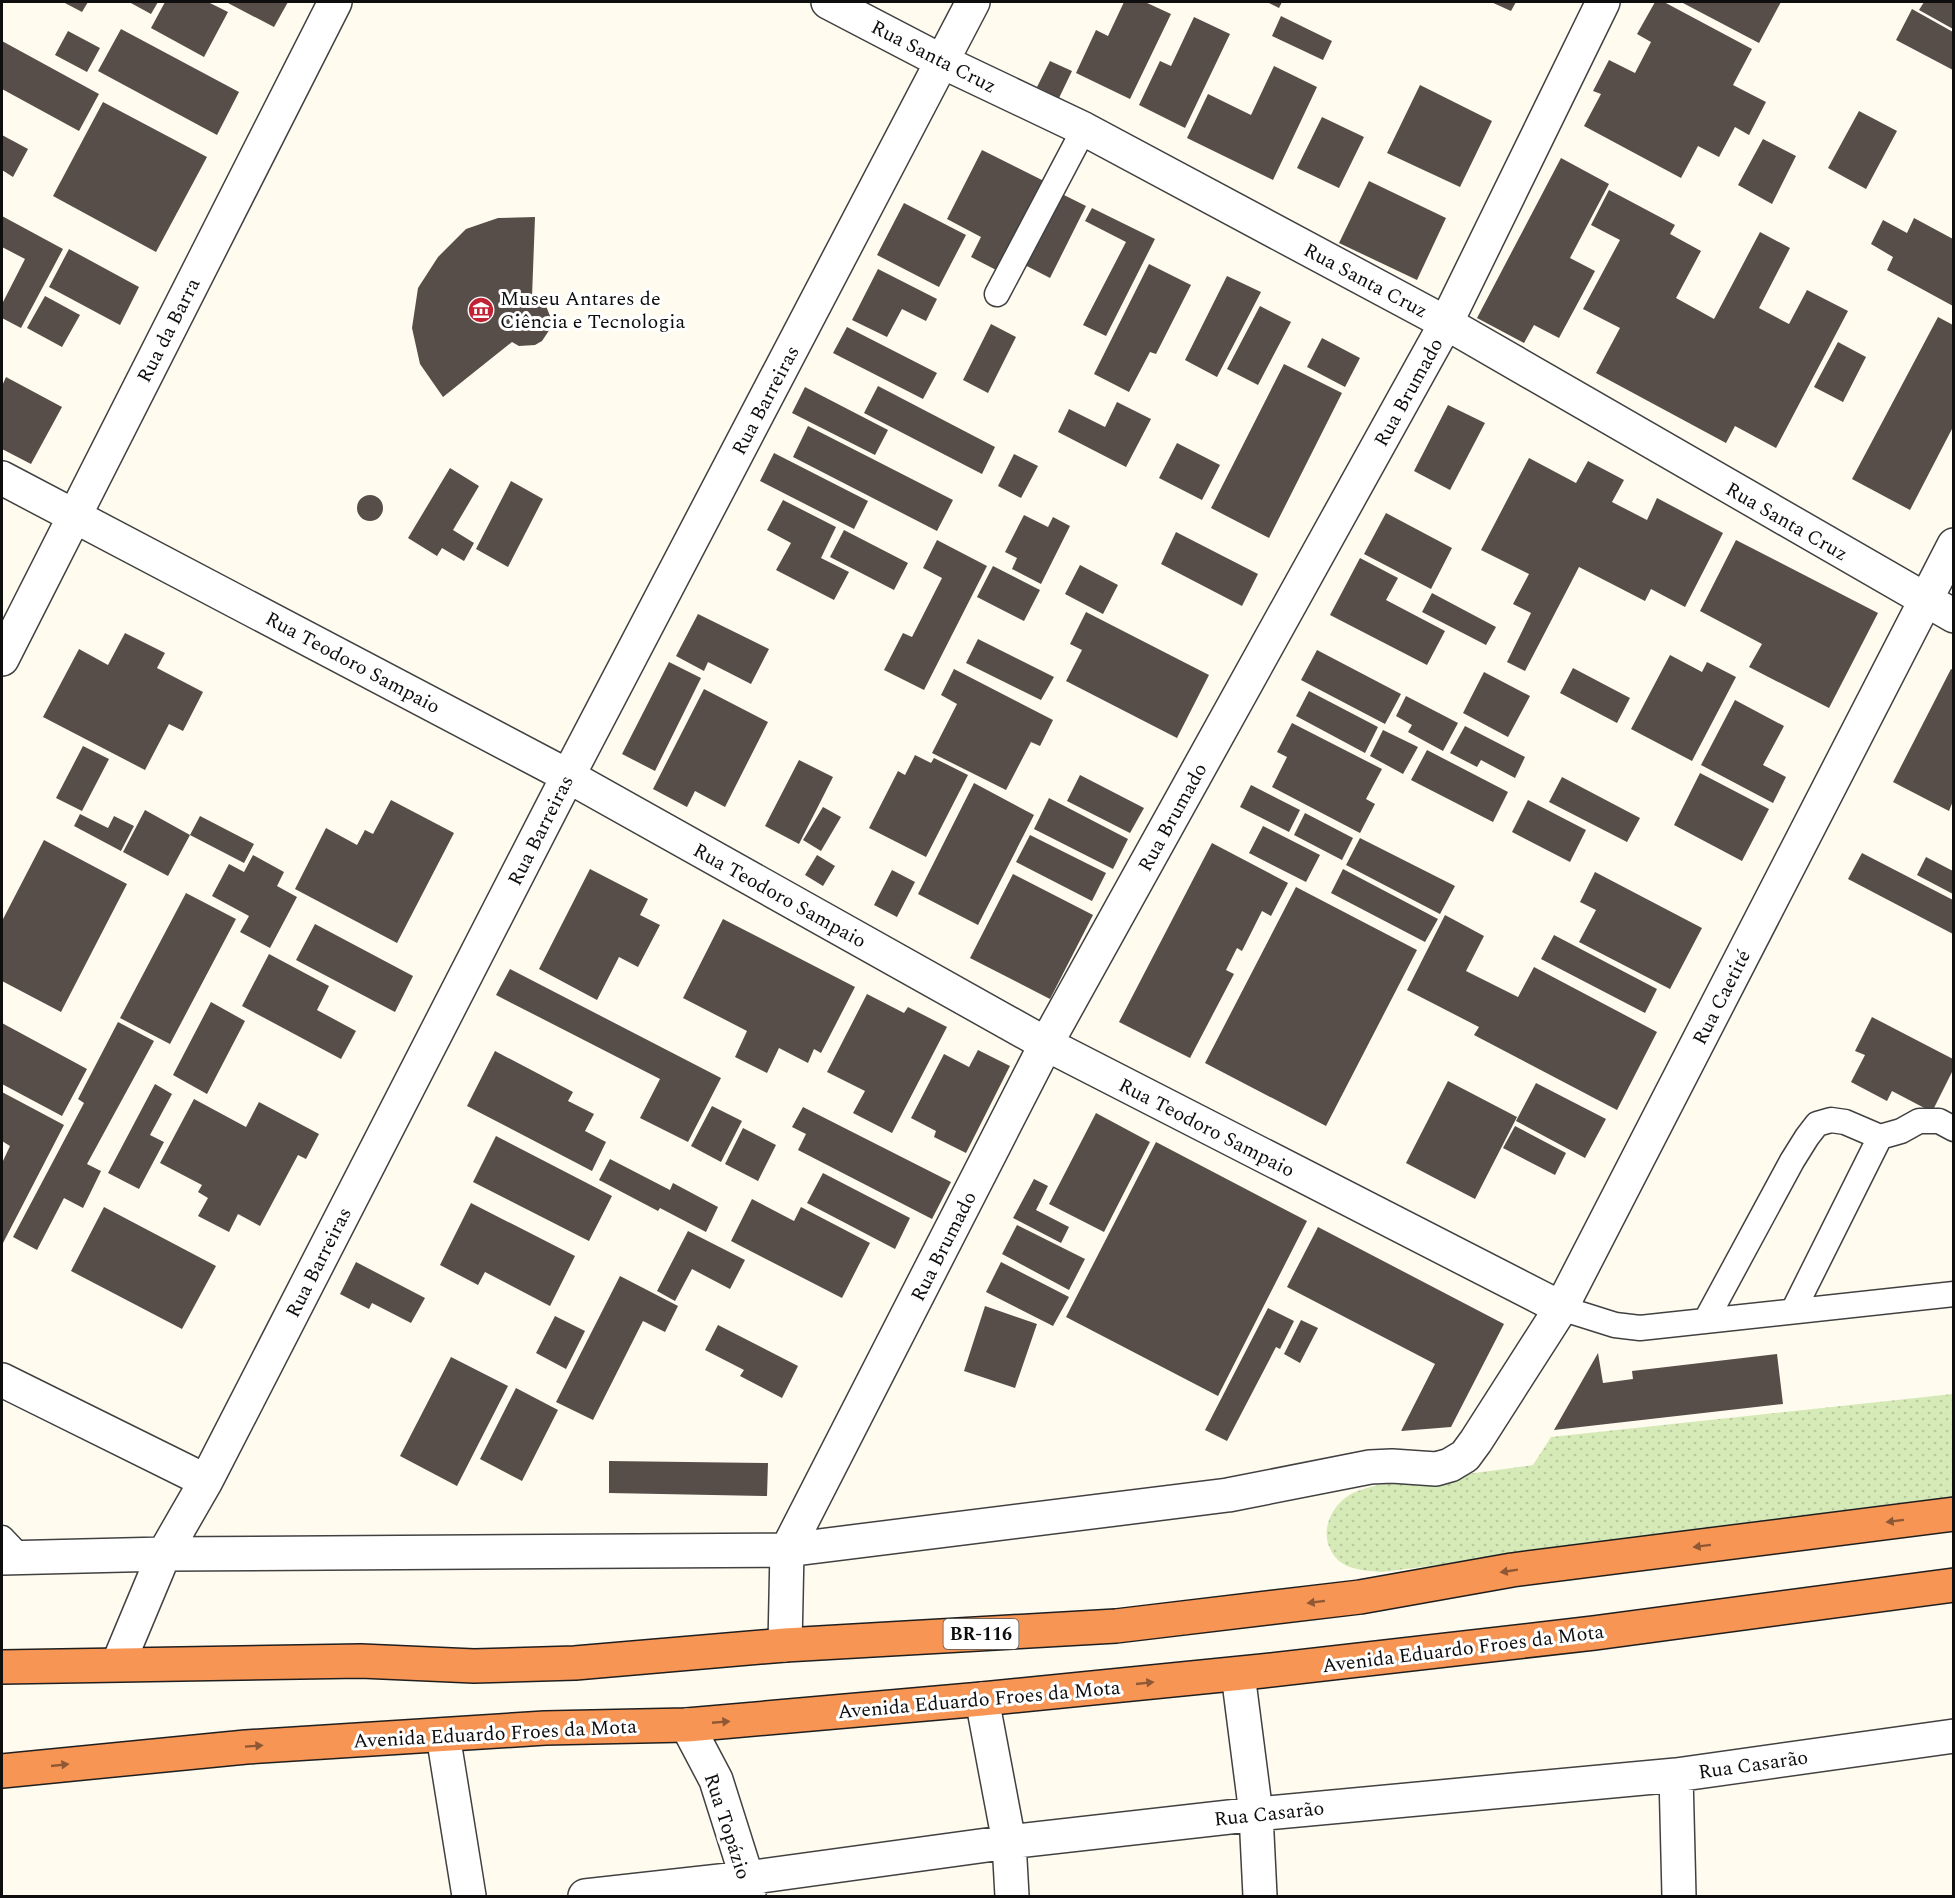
<svg xmlns="http://www.w3.org/2000/svg" width="1955" height="1898" font-family="Spectral,serif">
	<style>
		.grass { fill: url(#grass-dots) }
		.building { fill: #574e4a }
		.lines { fill: none; stroke-linecap: round; stroke-linejoin: round }
		.lane-casing { stroke: #414141; stroke-width: 27 }
		.street-casing { stroke: #414141; stroke-width: 36 }
		.highway-casing { stroke: #1f1f1f; stroke-width: 36 }
		.lane { stroke: #fff; stroke-width: 24 }
		.street { stroke: #fff; stroke-width: 33 }
		.highway { stroke: #f79555; stroke-width: 33 }
		.oneway { fill: #8e5835 }
		.labels { text-anchor: middle; stroke-width: 6; stroke-linejoin: round; paint-order: stroke }
		.shield { fill: #fff; stroke: #565656; stroke-width: 1.5 }
		.shield-label { font-size: 18px; font-weight: bold; fill: #0e0e0e }
		.street-label { font-size: 20px; fill: #0e0e0e; stroke: #fff }
		.poi-label { font-size: 20px; fill: #0e0e0e; stroke: #fff; text-anchor: start }
	</style>
	<defs>
		<pattern id="grass-dots" width="8" height="8" patternUnits="userSpaceOnUse" patternTransform="scale(1.5)"><rect width="8" height="8" fill="#d5eab7"/><path d="M2 2h.1M6 6h.1" fill="none" stroke="#b6c89c" stroke-width="1.8" stroke-linecap="round"/></pattern>
	</defs>
	<rect width="100%" height="100%" fill="#fffbef"/>
	<path class="grass" d="M1953,1394V1501L1382,1572C1360,1570 1338,1570 1329,1546C1322,1529 1331,1509 1345,1498C1365,1483 1409,1481 1434,1478C1467,1474 1500,1470 1533,1465L1551,1437Z"/>
	<path class="building" d="M63,2H88L82,12Z
		M129,2H158L151,14Z
		M165,2H208L228,12L204,57L151,28Z
		M226,2H288L274,27Z
		M1124,2H1145L1171,14L1130,99L1076,73L1096,30L1108,36Z
		M1267,2H1282L1279,8Z
		M1491,2H1516L1511,11Z
		M1655,2H1664L1752,49L1733,85L1766,102L1749,135L1735,127L1719,157L1698,146L1681,178L1584,126L1601,94L1593,91L1609,60L1635,73L1651,42L1637,34Z
		M1681,2H1781L1759,43Z
		M1924,2H1953V29L1919,10Z
		M1912,9L1953,32V70L1896,40Z
		M1281,16L1332,41L1323,60L1272,36Z
		M1194,17L1230,34L1185,128L1139,105L1160,61L1171,66Z
		M121,29L239,92L217,135L98,71Z
		M68,31L100,48L87,72L55,55Z
		M2,41L99,94L79,131L2,89Z
		M1050,61L1072,71L1059,98L1037,87Z
		M1274,66L1317,87L1273,180L1187,138L1208,94L1251,115Z
		M1420,85L1492,121L1460,187L1387,153Z
		M103,102L207,157L156,252L53,196Z
		M1859,111L1897,131L1866,189L1828,168Z
		M1322,117L1364,137L1339,188L1297,168Z
		M2,135L28,149L13,177L2,170Z
		M1763,139L1796,156L1772,204L1738,185Z
		M982,150L1044,181L998,271L971,257L981,237L947,219Z
		M1561,158L1609,184L1570,258L1595,271L1559,338L1534,325L1524,343L1477,318Z
		M1369,181L1446,218L1417,280L1339,243Z
		M1609,190L1675,225L1670,234L1701,251L1676,298L1714,319L1760,232L1790,248L1759,308L1789,324L1807,290L1848,311L1776,448L1735,426L1726,443L1596,373L1620,328L1583,309L1620,240L1591,225Z
		M1060,193L1086,206L1050,278L1023,264Z
		M904,203L966,235L939,287L877,255Z
		M1092,208L1155,239L1106,336L1083,325L1126,242L1085,221Z
		M2,216L63,249L21,328L2,318V304L25,259L2,247Z
		M535,217L532,297L540,300L546,306L552,321L550,329L542,341L535,345L519,346L512,342L443,397L420,364L412,328L418,288L438,257L466,229L498,218Z
		M1914,218L1953,239V306L1887,270L1893,257L1871,244L1883,220L1907,233Z
		M69,249L139,287L120,325L49,287Z
		M1149,264L1191,285L1156,354L1150,352L1129,392L1094,374Z
		M878,269L937,299L926,321L902,309L887,337L852,320Z
		M1227,276L1261,292L1217,377L1185,360Z
		M45,296L80,315L62,347L27,328Z
		M1260,306L1291,322L1258,385L1227,369Z
		M1938,317L1953,325V427L1910,510L1852,479Z
		M991,324L1016,337L988,393L963,380Z
		M847,327L937,373L923,399L833,353Z
		M1322,338L1360,358L1345,387L1307,367Z
		M1838,342L1866,357L1843,402L1814,387Z
		M1284,364L1342,393L1269,538L1211,508Z
		M6,377L62,407L31,464L2,449V386Z
		M878,386L995,447L982,474L864,413Z
		M805,387L888,430L875,455L792,413Z
		M1117,402L1151,419L1126,467L1058,432L1069,409L1105,427Z
		M1448,405L1485,423L1450,490L1414,471Z
		M808,426L953,500L937,531L793,457Z
		M1177,443L1220,465L1202,500L1159,478Z
		M774,453L868,501L854,529L760,481Z
		M1014,454L1038,466L1021,498L998,486Z
		M1529,458L1576,483L1588,461L1624,480L1612,502L1647,520L1657,498L1723,533L1685,607L1651,589L1645,601L1579,567L1525,671L1507,662L1531,613L1513,604L1529,574L1481,550Z
		M450,468L479,486L453,530L474,543L464,561L442,548L437,556L408,538Z
		M511,481L543,499L508,567L476,549Z
		M357 508a13 13 0 1 1 26 0a13 13 0 1 1-26 0Z
		M783,500L836,527L821,558L849,572L834,600L776,570L791,543L767,530Z
		M1386,513L1452,548L1431,589L1364,554Z
		M1024,515L1048,527L1053,517L1070,526L1041,584L1012,569L1017,558L1005,552Z
		M844,530L908,563L894,590L830,557Z
		M1176,532L1258,574L1242,606L1161,564Z
		M937,540L987,566L924,690L884,670L903,633L912,637L942,578L923,568Z
		M1736,540L1878,613L1829,708L1749,667L1762,644L1700,611Z
		M1360,558L1398,578L1386,600L1445,631L1427,665L1330,615Z
		M1080,565L1118,585L1103,614L1065,594Z
		M993,566L1040,590L1024,621L977,597Z
		M1432,593L1496,627L1486,645L1422,612Z
		M1086,612L1209,675L1177,738L1066,681L1082,650L1070,644Z
		M698,614L769,649L751,684L708,662L704,671L676,656Z
		M125,633L165,653L157,668L203,692L183,731L169,724L145,770L43,717L79,649L108,665Z
		M978,639L1054,677L1041,700L966,663Z
		M1317,650L1401,694L1385,724L1301,680Z
		M1670,655L1702,672L1707,662L1736,677L1692,761L1631,729Z
		M669,662L701,678L655,771L622,754Z
		M1573,668L1630,698L1617,723L1560,693Z
		M954,669L1053,720L1040,746L1031,742L1006,790L932,753L957,704L941,695Z
		M1951,669L1953,670V801L1949,811L1893,782Z
		M1484,672L1530,696L1508,737L1463,713Z
		M704,689L768,722L725,807L695,791L687,807L653,789Z
		M1309,691L1378,727L1365,753L1296,716Z
		M1406,696L1458,723L1443,751L1408,732L1412,725L1396,716Z
		M1735,700L1784,726L1763,765L1786,777L1773,803L1701,765Z
		M1292,723L1382,769L1366,799L1375,804L1360,833L1272,787L1287,757L1277,752Z
		M1465,726L1525,757L1515,778L1481,760L1477,767L1450,753Z
		M1383,730L1418,747L1403,774L1370,756Z
		M83,746L109,759L82,811L56,798Z
		M1427,750L1508,792L1493,822L1411,780Z
		M915,755L931,763L934,758L968,775L926,857L869,828L898,771L905,775Z
		M799,760L833,777L799,844L765,826Z
		M1700,773L1769,809L1742,861L1674,825Z
		M1080,775L1144,808L1130,833L1067,801Z
		M1562,777L1640,818L1627,842L1549,802Z
		M974,783L1034,815L978,925L918,894Z
		M1251,785L1300,810L1289,832L1240,807Z
		M1049,798L1128,839L1113,869L1034,829Z
		M391,800L454,833L397,943L295,889L326,828L357,845L365,830L373,834Z
		M1528,800L1586,830L1570,862L1512,832Z
		M823,807L841,817L821,851L803,840Z
		M145,810L190,835L168,876L123,852Z
		M1305,813L1353,838L1342,860L1294,835Z
		M80,814L108,828L114,816L134,826L121,851L74,826Z
		M200,816L254,844L244,863L190,835Z
		M1263,826L1320,855L1306,882L1249,853Z
		M1030,835L1106,873L1092,901L1016,862Z
		M1360,838L1455,886L1440,914L1346,865Z
		M44,840L127,884L61,1012L2,981V921Z
		M1212,843L1288,883L1271,916L1262,911L1242,951L1237,948L1226,970L1234,974L1190,1058L1119,1022Z
		M1862,853L1953,900V934L1848,879Z
		M253,855L284,872L277,886L297,897L270,948L240,932L249,916L212,896L229,864L244,872Z
		M817,855L835,866L823,886L805,875Z
		M1926,857L1953,871V894L1917,875Z
		M590,869L648,899L640,915L660,925L638,967L619,957L597,1000L539,969Z
		M1343,869L1438,919L1425,942L1331,893Z
		M892,870L915,882L897,917L874,905Z
		M1595,872L1702,928L1670,989L1579,942L1596,910L1580,902Z
		M1013,874L1093,915L1050,999L970,958Z
		M1296,887L1417,950L1326,1126L1205,1063Z
		M186,893L236,919L170,1044L120,1018Z
		M1445,915L1484,936L1466,971L1518,997L1534,967L1657,1032L1617,1110L1474,1035L1479,1027L1407,990Z
		M723,919L855,987L821,1053L814,1049L808,1063L779,1048L767,1073L735,1057L747,1031L683,998Z
		M315,924L413,976L395,1012L296,960Z
		M1554,935L1657,989L1645,1013L1541,959Z
		M269,954L329,986L317,1010L356,1031L341,1059L242,1006Z
		M510,969L721,1078L688,1142L640,1118L660,1079L496,995Z
		M867,994L904,1013L908,1007L947,1027L892,1133L853,1113L865,1091L827,1072Z
		M211,1002L245,1021L207,1094L173,1075Z
		M1872,1017L1953,1059V1070L1932,1112L1892,1091L1887,1101L1851,1082L1865,1055L1855,1051Z
		M118,1022L154,1041L87,1164L101,1171L83,1208L64,1198L37,1250L13,1237L84,1103L78,1099Z
		M2,1023L87,1069L62,1116L2,1084Z
		M978,1050L1010,1066L966,1153L934,1137L936,1131L911,1118L944,1054L969,1067Z
		M495,1051L573,1092L568,1101L594,1114L585,1131L606,1142L592,1171L467,1106Z
		M1448,1081L1517,1117L1475,1199L1406,1163Z
		M1536,1083L1606,1119L1585,1158L1516,1121Z
		M155,1084L172,1094L150,1135L164,1142L139,1189L108,1173Z
		M2,1092L64,1125L2,1245V1163L10,1146L2,1141Z
		M194,1099L246,1127L259,1102L319,1134L306,1159L298,1155L260,1226L238,1214L229,1232L198,1216L208,1198L198,1192L202,1185L160,1163Z
		M712,1106L742,1121L721,1162L691,1146Z
		M803,1107L951,1182L932,1219L798,1150L806,1134L792,1127Z
		M1096,1113L1150,1142L1104,1232L1049,1204Z
		M1515,1126L1566,1153L1555,1175L1503,1148Z
		M743,1128L776,1145L758,1181L725,1164Z
		M496,1136L612,1196L589,1241L473,1182Z
		M1156,1142L1307,1221L1218,1396L1066,1317Z
		M610,1159L670,1190L673,1183L718,1207L706,1232L660,1208L658,1211L599,1180Z
		M823,1173L910,1218L895,1249L807,1203Z
		M1034,1179L1048,1186L1036,1210L1069,1227L1061,1243L1013,1218Z
		M752,1199L794,1221L801,1207L870,1243L842,1298L731,1241Z
		M471,1203L575,1256L550,1306L485,1272L478,1285L440,1265Z
		M104,1207L216,1266L182,1329L71,1271Z
		M1017,1225L1085,1259L1069,1290L1002,1254Z
		M1318,1227L1504,1324L1451,1427L1401,1431L1435,1364L1287,1287Z
		M688,1231L745,1260L730,1289L692,1269L675,1301L657,1291Z
		M356,1262L425,1298L411,1323L372,1303L369,1309L340,1294Z
		M1001,1262L1069,1297L1053,1326L986,1292Z
		M620,1276L678,1306L665,1332L643,1321L593,1420L556,1402Z
		M985,1306L1037,1324L1015,1388L964,1371Z
		M1268,1308L1294,1321L1280,1349L1276,1347L1227,1441L1205,1430Z
		M555,1316L585,1331L566,1369L536,1353Z
		M1301,1320L1318,1328L1300,1363L1284,1354Z
		M718,1325L798,1366L782,1398L740,1376L744,1370L705,1350Z
		M1598,1353L1603,1383L1633,1379L1632,1371L1777,1354L1783,1404L1554,1430Z
		M451,1357L508,1386L457,1486L400,1456Z
		M516,1388L558,1410L522,1481L480,1459Z
		M609,1461L768,1463L767,1496L609,1493Z"/>
	<g class="lines">
		<g class="lane-casing">
			<path id="lane" d="M997,294L1084,129
				M1561,1308L1615,1325L1640,1328L1954,1294
				M1793,1311L1880,1137
				M1706,1320L1792,1161L1807,1137L1817,1124L1831,1120L1845,1122L1880,1137L1901,1131L1919,1121H1939L1954,1129
				M2,1538L21,1558"/>
		</g>
		<g class="street-casing">
			<path id="street" d="M828,2L943,62L1084,129L1446,323L1954,616
				M2,478L568,776L1046,1044L1561,1308
				M2,659L335,2
				M2,1380L206,1481
				M2,1558L164,1554L787,1550L1228,1495L1370,1467L1392,1466L1436,1469L1450,1465L1465,1456L1476,1441L1561,1308L1954,545
				M785,1645L787,1550L1046,1044L1446,323L1603,2
				M118,1664L164,1554L206,1481L568,776L973,2
				M1238,1674L1256,1814L1260,1896
				M982,1699L1009,1842L1012,1896
				M687,1725L716,1780L747,1878L749,1896
				M443,1735L469,1896
				M1676,1775L1679,1896
				M585,1896L747,1878L1009,1842L1256,1814L1676,1775L1954,1736"/>
		</g>
		<g class="highway-casing">
			<path id="highway" d="M2,1667L361,1661L474,1666L575,1663L785,1645L1116,1626L1360,1597L1512,1570L1954,1514
				M2,1771L246,1747L545,1728L687,1725L982,1699L1262,1671L1594,1633L1954,1585"/>
		</g>
		<use href="#lane" class="lane"/>
		<use href="#street" class="street"/>
		<use href="#highway" class="highway"/>
	</g>
	<defs><path id="oneway-solid" d="M-6-.8H1V-3.2L6.5 0L1 3.2V.8H-6Z" transform="scale(1.5)"/></defs>
	<g class="oneway">
		<use href="#oneway-solid" transform="translate(1895 1521) rotate(173)"/>
		<use href="#oneway-solid" transform="translate(1702 1546) rotate(173)"/>
		<use href="#oneway-solid" transform="translate(1509 1571) rotate(171)"/>
		<use href="#oneway-solid" transform="translate(1316 1602) rotate(173)"/>
		<use href="#oneway-solid" transform="translate(1145 1683) rotate(-6)"/>
		<use href="#oneway-solid" transform="translate(721 1722) rotate(-5)"/>
		<use href="#oneway-solid" transform="translate(254 1746) rotate(-4)"/>
		<use href="#oneway-solid" transform="translate(60 1765) rotate(-6)"/>
	</g>
	<defs>
		<g id="museum-disc" transform="scale(1.35)"><circle r="9.5" fill="#c12334" stroke="#fff"/><path d="M0-6L6-3V-2H-6V-3ZM-5-1h2V3h-2ZM-1-1h2V3h-2ZM3-1h2V3H3ZM-6 4H6V6H-6Z" fill="#fff"/></g>
	</defs>
	<g fill-rule="evenodd">
		<use href="#museum-disc" x="481" y="310"/>
	</g>
	<g class="labels">
		<rect class="shield" x="943.5" y="1619" width="75" height="30" rx="4.5"/>
		<g class="shield-label">
			<text x="981" y="1640">BR-116</text>
		</g>
		<g class="street-label">
			<text transform="translate(934 56) rotate(27)" y="7">Rua Santa Cruz</text>
			<text transform="translate(1366 280) rotate(28)" y="7">Rua Santa Cruz</text>
			<text transform="translate(168 330) rotate(-63)" y="7">Rua da Barra</text>
			<text transform="translate(1408 392) rotate(-61)" y="7">Rua Brumado</text>
			<text transform="translate(765 400) rotate(-62)" y="7">Rua Barreiras</text>
			<text transform="translate(1787 521) rotate(30)" y="7">Rua Santa Cruz</text>
			<text transform="translate(353 662) rotate(28)" y="7">Rua Teodoro Sampaio</text>
			<text transform="translate(1172 817) rotate(-61)" y="7">Rua Brumado</text>
			<text transform="translate(540 830) rotate(-63)" y="7">Rua Barreiras</text>
			<text transform="translate(780 895) rotate(29)" y="7">Rua Teodoro Sampaio</text>
			<text transform="translate(1721 997) rotate(-63)" y="7">Rua Caetité</text>
			<text transform="translate(1207 1127) rotate(27)" y="7">Rua Teodoro Sampaio</text>
			<text transform="translate(943 1246) rotate(-63)" y="7">Rua Brumado</text>
			<text transform="translate(318 1262) rotate(-63)" y="7">Rua Barreiras</text>
			<text transform="translate(1463 1648) rotate(-7)" y="7">Avenida Eduardo Froes da Mota</text>
			<text transform="translate(979 1699) rotate(-5)" y="7">Avenida Eduardo Froes da Mota</text>
			<text transform="translate(495 1733) rotate(-3)" y="7">Avenida Eduardo Froes da Mota</text>
			<text transform="translate(1753 1764) rotate(-8)" y="7">Rua Casarão</text>
			<text transform="translate(1269 1813) rotate(-6)" y="7">Rua Casarão</text>
			<text transform="translate(728 1826) rotate(72)" y="7">Rua Topázio</text>
		</g>
		<g class="poi-label">
			<text x="500" y="305">Museu Antares de<tspan x="500" dy="23">Ciência e Tecnologia</tspan></text>
		</g>
	</g>
	<rect width="1955" height="1898" fill="none" stroke="#0e0e0e" stroke-width="6"/>
</svg>
